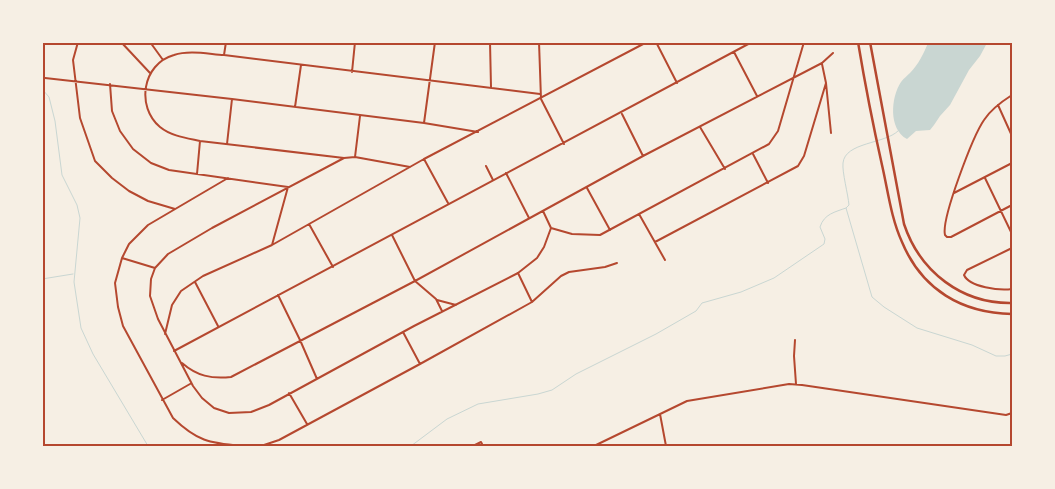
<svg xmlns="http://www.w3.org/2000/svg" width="1055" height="489" font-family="Jost,sans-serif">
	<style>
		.water { fill: #c9d6d2 }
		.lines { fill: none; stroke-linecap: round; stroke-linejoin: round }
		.stream { stroke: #c9d6d2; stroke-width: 1 }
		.minor { stroke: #b5482f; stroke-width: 2 }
		.tertiary { stroke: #b5482f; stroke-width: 2.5 }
		.neatline { fill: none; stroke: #b5482f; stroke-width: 2 }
	</style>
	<rect width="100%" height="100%" fill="#f6efe4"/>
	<path class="water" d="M928,43H987L980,56L969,70L950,105L940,116L934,125L930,130L916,131L907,139C888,129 891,97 901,82C904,78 907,76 910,73C918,65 924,53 928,43Z"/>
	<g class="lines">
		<path class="stream" d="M42,89L49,97L55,121L62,175L77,205L80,218L74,282L81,328L93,354L148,446
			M898,131C885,144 845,142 843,163C842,172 848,194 849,205L846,208L872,297L884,307L917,328L972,345L996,356H1005L1012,354
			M42,279L73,274
			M411,446L447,419L478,404L538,394L552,390L576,374L656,334L696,311L702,303L741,292L774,278L824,244L825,239L820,227C824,214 835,212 846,208"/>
		<path class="minor" d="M78,42L73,60L80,118L95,161L112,178L129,191L148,201L175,209
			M121,42L150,73
			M150,42L163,60
			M490,42L491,87
			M539,42L541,99L564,144
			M656,42L677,83
			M734,52L757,96
			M224,55L226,42
			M822,64L826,83L831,133
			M352,72L355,42
			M45,78L232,99L424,123L478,132
			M110,84L112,111L120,131L133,149L151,163L169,170L288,187L272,245
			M1012,95C1001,102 991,109 984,120C973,136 941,219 945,235L947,237H951L1012,205
			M998,105L1012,136
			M295,107L301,65
			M622,114L643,156
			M424,123L435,42
			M700,127L725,169
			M227,144L232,99
			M753,154L768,183
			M355,157L360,116
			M344,158L212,228L168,254L155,268L151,279L150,296L158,319L193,386L202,398L214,408L229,413L251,412L269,405L414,326L518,273L537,258L544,247L551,228L543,211
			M424,159L448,203
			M486,166L493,180
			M410,167L355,157L344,158L200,141C186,138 171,136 160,127C136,107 142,64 174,55C189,50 208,54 224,55L540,94
			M506,173L529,218
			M197,174L200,141
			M228,178L148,225L129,244L122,258L115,283L118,307L123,326L173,418C197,441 209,443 241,446
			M985,178L1012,234
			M587,188L610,230
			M954,193L1012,163
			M639,214L665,260
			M309,224L333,267
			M551,228L572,234L600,235L769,144L778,131L804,42
			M392,235L415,281L436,299L442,311
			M655,242L798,166L804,156L826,83
			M1012,248L967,270L964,275C969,287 1000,291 1012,289
			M122,258L155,268
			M518,273L532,302
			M195,282L218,326
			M278,295L300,340L317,379
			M437,300L456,305
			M403,332L420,364
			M165,334L172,305L181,291L203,276L272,245L424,159L647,42
			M795,340L794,356L796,384
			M174,351L752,42
			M182,363C197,376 211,379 231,377L415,281L643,156L822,63L833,53
			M289,393L307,424
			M162,400L190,384
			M660,414L666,446
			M242,446L264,445L279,440L420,364L532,302L561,276L569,272L605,267L617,263
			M473,446L481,442L483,446
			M594,446L687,401L789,384L802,385L1006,415L1012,413"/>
		<path class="tertiary" d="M858,42C865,84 873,125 882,165C888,191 891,218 902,242C922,290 962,313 1012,314
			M870,42L904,224C920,272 962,304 1012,303"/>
	</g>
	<rect width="1055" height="489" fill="none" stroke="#f6efe4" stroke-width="88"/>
	<rect x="44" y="44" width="967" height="401" class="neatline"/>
</svg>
